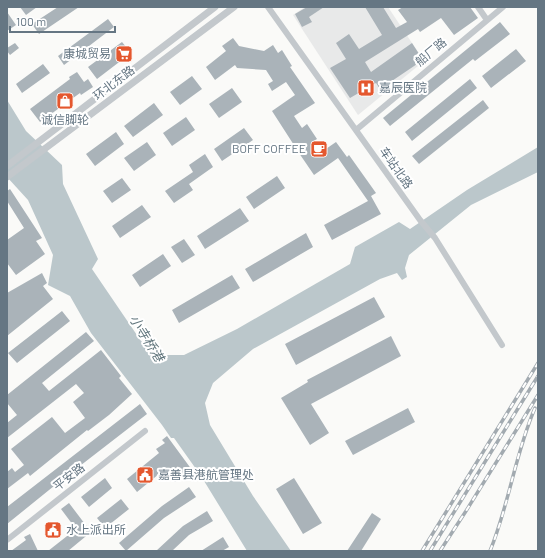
<svg xmlns="http://www.w3.org/2000/svg" width="545" height="558" font-family="Barlow,'Noto Sans SC',sans-serif">
	<style>
		.built { fill: #e8e9e9 }
		.water { fill: #bbc7cb }
		.building { fill: #aab3b9 }
		.lines { fill: none; stroke-linecap: round; stroke-linejoin: round }
		.minor { stroke: #c3c8cc; stroke-width: 6 }
		.tertiary { stroke: #c3c8cc; stroke-width: 7 }
		.rail-casing { stroke: #a2aab0; stroke-width: 3.5 }
		.rail { stroke: #fff; stroke-width: 2; stroke-dasharray: 6; stroke-linecap: butt }
		.labels { text-anchor: middle; stroke-width: 4; stroke-linejoin: round; paint-order: stroke }
		.street-label { font-size: 12px; fill: #657683; stroke: #fff }
		.poi-label { font-size: 12px; fill: #657683; stroke: #fff; text-anchor: start }
		.water-label { font-size: 13px; font-style: italic; fill: #60757c; stroke: #fff }
	</style>
	<rect width="100%" height="100%" fill="#fafaf8"/>
	<path class="built" d="M305,7H388L424,61L358,115L293,15Z"/>
	<path class="water" d="M7,100L26,131L62,165L63,184L98,259L92,269L141,341L160,355H184L237,329L350,264L355,247L399,222L410,229L467,190L538,147V172L471,205L409,255L405,268L407,277L402,280L397,273L380,279L253,349L213,383L205,403L210,425L253,496L291,551H247L201,476L174,438H171L162,425L91,333L70,296L48,285L53,255L28,200L7,177Z"/>
	<path class="building" d="M20,7H37L26,15Z
		M58,7H79L39,34L32,24Z
		M307,7H324L309,17L312,22L302,27L295,14Z
		M365,7H383L396,28L407,22L398,10L403,7H470L478,18L454,35L441,18L420,32L418,29L365,62L371,72L412,43L423,60L380,89L376,83L350,98L330,68L346,59L336,43L349,34L359,49L382,35Z
		M7,12L16,25L7,31Z
		M108,19L114,27L64,65L58,56Z
		M500,22L510,34L475,61L473,59L390,126L383,118Z
		M233,38L239,46L264,51L273,45L278,53L282,50L292,66L290,67L315,103L294,116L302,128L307,124L317,139L312,142L320,153L336,142L347,157L349,155L376,193L371,196L381,214L332,240L324,225L368,201L338,158L314,175L301,156L272,111L295,95L286,82L272,91L268,84L273,81L266,70L237,68L235,65L215,80L206,67L226,51L222,46Z
		M122,42L131,53L97,79L88,67Z
		M15,43L19,48L10,55L7,51V48Z
		M516,49L526,61L491,88L482,76Z
		M43,64L50,73L22,93L16,84Z
		M77,72L84,82L88,79L93,87L81,95L80,93L40,122L30,109L70,79L69,77Z
		M192,76L202,89L180,105L170,92Z
		M470,79L477,88L412,141L405,132Z
		M232,88L242,102L219,118L209,104Z
		M483,100L489,108L419,164L412,156Z
		M154,103L163,115L133,137L124,126Z
		M186,117L195,130L172,146L163,133Z
		M244,128L253,140L222,161L214,149Z
		M116,132L124,144L95,166L86,154Z
		M147,142L156,155L134,171L124,158Z
		M205,154L213,167L189,184L193,190L174,203L165,191L193,172L189,165Z
		M277,176L285,188L254,209L246,197Z
		M122,178L131,190L112,203L103,191Z
		M10,189L42,238L36,241L45,254L16,275L7,263V240L24,228L7,201V191Z
		M142,205L151,217L120,238L112,226Z
		M240,208L249,221L205,249L197,236Z
		M306,233L313,247L253,282L245,269Z
		M184,239L195,255L182,263L171,247Z
		M163,254L171,266L140,287L132,275Z
		M42,273L47,283L43,286L53,299L7,336V293Z
		M232,275L240,288L179,323L172,310Z
		M374,297L385,317L296,365L285,344Z
		M62,311L70,321L17,363L8,353Z
		M86,332L94,341L42,383L49,391L101,350L121,376L119,378L132,394L109,415L88,431L87,430L30,476L28,473L7,489V472L12,468L15,472L24,465L11,449L52,417L65,433L85,418L73,402L84,393L76,384L7,438V423L17,415L7,403V395Z
		M391,336L401,356L311,404L329,433L310,445L281,398L308,382L307,380Z
		M140,404L147,414L54,486L7,524V507Z
		M408,408L415,422L353,455L345,441Z
		M167,436L192,470L175,482L165,469L137,492L127,479L159,453L156,449L165,443L162,440Z
		M105,478L112,488L89,507L81,497Z
		M294,478L322,523L303,534L276,489Z
		M189,487L196,497L164,518L126,551L119,543L162,506Z
		M121,499L129,509L105,528L97,518Z
		M69,503L91,532L68,551H48L76,529L61,509Z
		M207,511L213,521L189,535L172,551H156L183,526Z
		M372,513L381,519L361,551H347Z
		M30,534L38,551H11L26,540L24,537Z
		M223,537L229,547L222,551H201Z"/>
	<g class="lines">
		<path class="minor" d="M268,7L420,220L435,238L502,345
			M478,7L487,20
			M356,130L503,7
			M7,540L145,431"/>
		<path class="tertiary" d="M7,166L215,7
			M7,177L234,7"/>
		<g class="rail-casing">
			<path id="rail" d="M422,551L538,363
				M430,551L538,376
				M440,551L466,511L538,395
				M490,551C509,505 515,454 535,408"/>
		</g>
		<use href="#rail" class="rail"/>
	</g>
	<defs>
		<g id="supermarket-square" transform="scale(0.9)"><rect x="-9" y="-9" width="18" height="18" rx="4" fill="#e4572e" stroke="#fff"/><path d="M-6-5.5h2.5l.6 2H6L4.5 2H-2.5L-4.4-4H-6ZM-1.5 3.2a1.3 1.3 0 1 0 .1 0ZM3 3.2a1.3 1.3 0 1 0 .1 0Z" fill="#fff"/></g>
		<g id="hospital-square" transform="scale(0.9)"><rect x="-9" y="-9" width="18" height="18" rx="4" fill="#e4572e" stroke="#fff"/><path d="M-5-5h3v3.5h4V-5h3V5h-3V1.5h-4V5h-3Z" fill="#fff"/></g>
		<g id="shop-square" transform="scale(0.9)"><rect x="-9" y="-9" width="18" height="18" rx="4" fill="#e4572e" stroke="#fff"/><path d="M-5-2.5h2.3a2.7 3.5 0 0 1 5.4 0H5L5.5 6h-11ZM-1.5-2.5h3a1.5 2.3 0 0 0-3 0Z" fill="#fff"/></g>
		<g id="cafe-square" transform="scale(0.9)"><rect x="-9" y="-9" width="18" height="18" rx="4" fill="#e4572e" stroke="#fff"/><path d="M-5.5-4.5H6V0H3Q3 3.5 0 3.5H-2.5Q-5.5 3.5-5.5 0ZM3-3.2v2h1.7v-2ZM-6 4.5H4V6H-6Z" fill="#fff"/></g>
		<g id="civic-square" transform="scale(0.9)"><rect x="-9" y="-9" width="18" height="18" rx="4" fill="#e4572e" stroke="#fff"/><path d="M-.6-6.5H3V-4.5H.6V-3L4-1V1h2V6H-6V1h2V-1L-.6-3ZM-1.2 2.5V6h2.4V2.5Z" fill="#fff"/></g>
	</defs>
	<g fill-rule="evenodd">
		<use href="#supermarket-square" x="124" y="54"/>
		<use href="#hospital-square" x="366" y="88"/>
		<use href="#shop-square" x="65" y="101"/>
		<use href="#cafe-square" x="319" y="149"/>
		<use href="#civic-square" x="145" y="475"/>
		<use href="#civic-square" x="53" y="530"/>
	</g>
	<g class="labels">
		<g class="street-label">
			<text transform="translate(431 52) rotate(-40)" y="4">船厂路</text>
			<text transform="translate(114 83) rotate(-37)" y="4">环北东路</text>
			<text transform="translate(396 168) rotate(55)" y="4">车站北路</text>
			<text transform="translate(69 477) rotate(-38)" y="4">平安路</text>
		</g>
		<g class="poi-label">
			<text x="111" y="58" text-anchor="end">康城贸易</text>
			<text x="379" y="92">嘉辰医院</text>
			<text x="65" y="124" text-anchor="middle">诚信脚轮</text>
			<text x="306" y="153" text-anchor="end">BOFF COFFEE</text>
			<text x="158" y="479">嘉善县港航管理处</text>
			<text x="66" y="534">水上派出所</text>
		</g>
		<g class="water-label">
			<text transform="translate(147 338) rotate(58)" y="5">小寺桥港</text>
		</g>
	</g>
	<rect width="545" height="558" fill="none" stroke="#657683" stroke-width="16"/>
	<path d="M10 26v6h105v-6" fill="none" stroke="#657683" stroke-width="2"/>
	<text x="16" y="26" font-size="12" fill="#657683" stroke="#ffffff" stroke-width="3" paint-order="stroke">100 m</text>
</svg>
